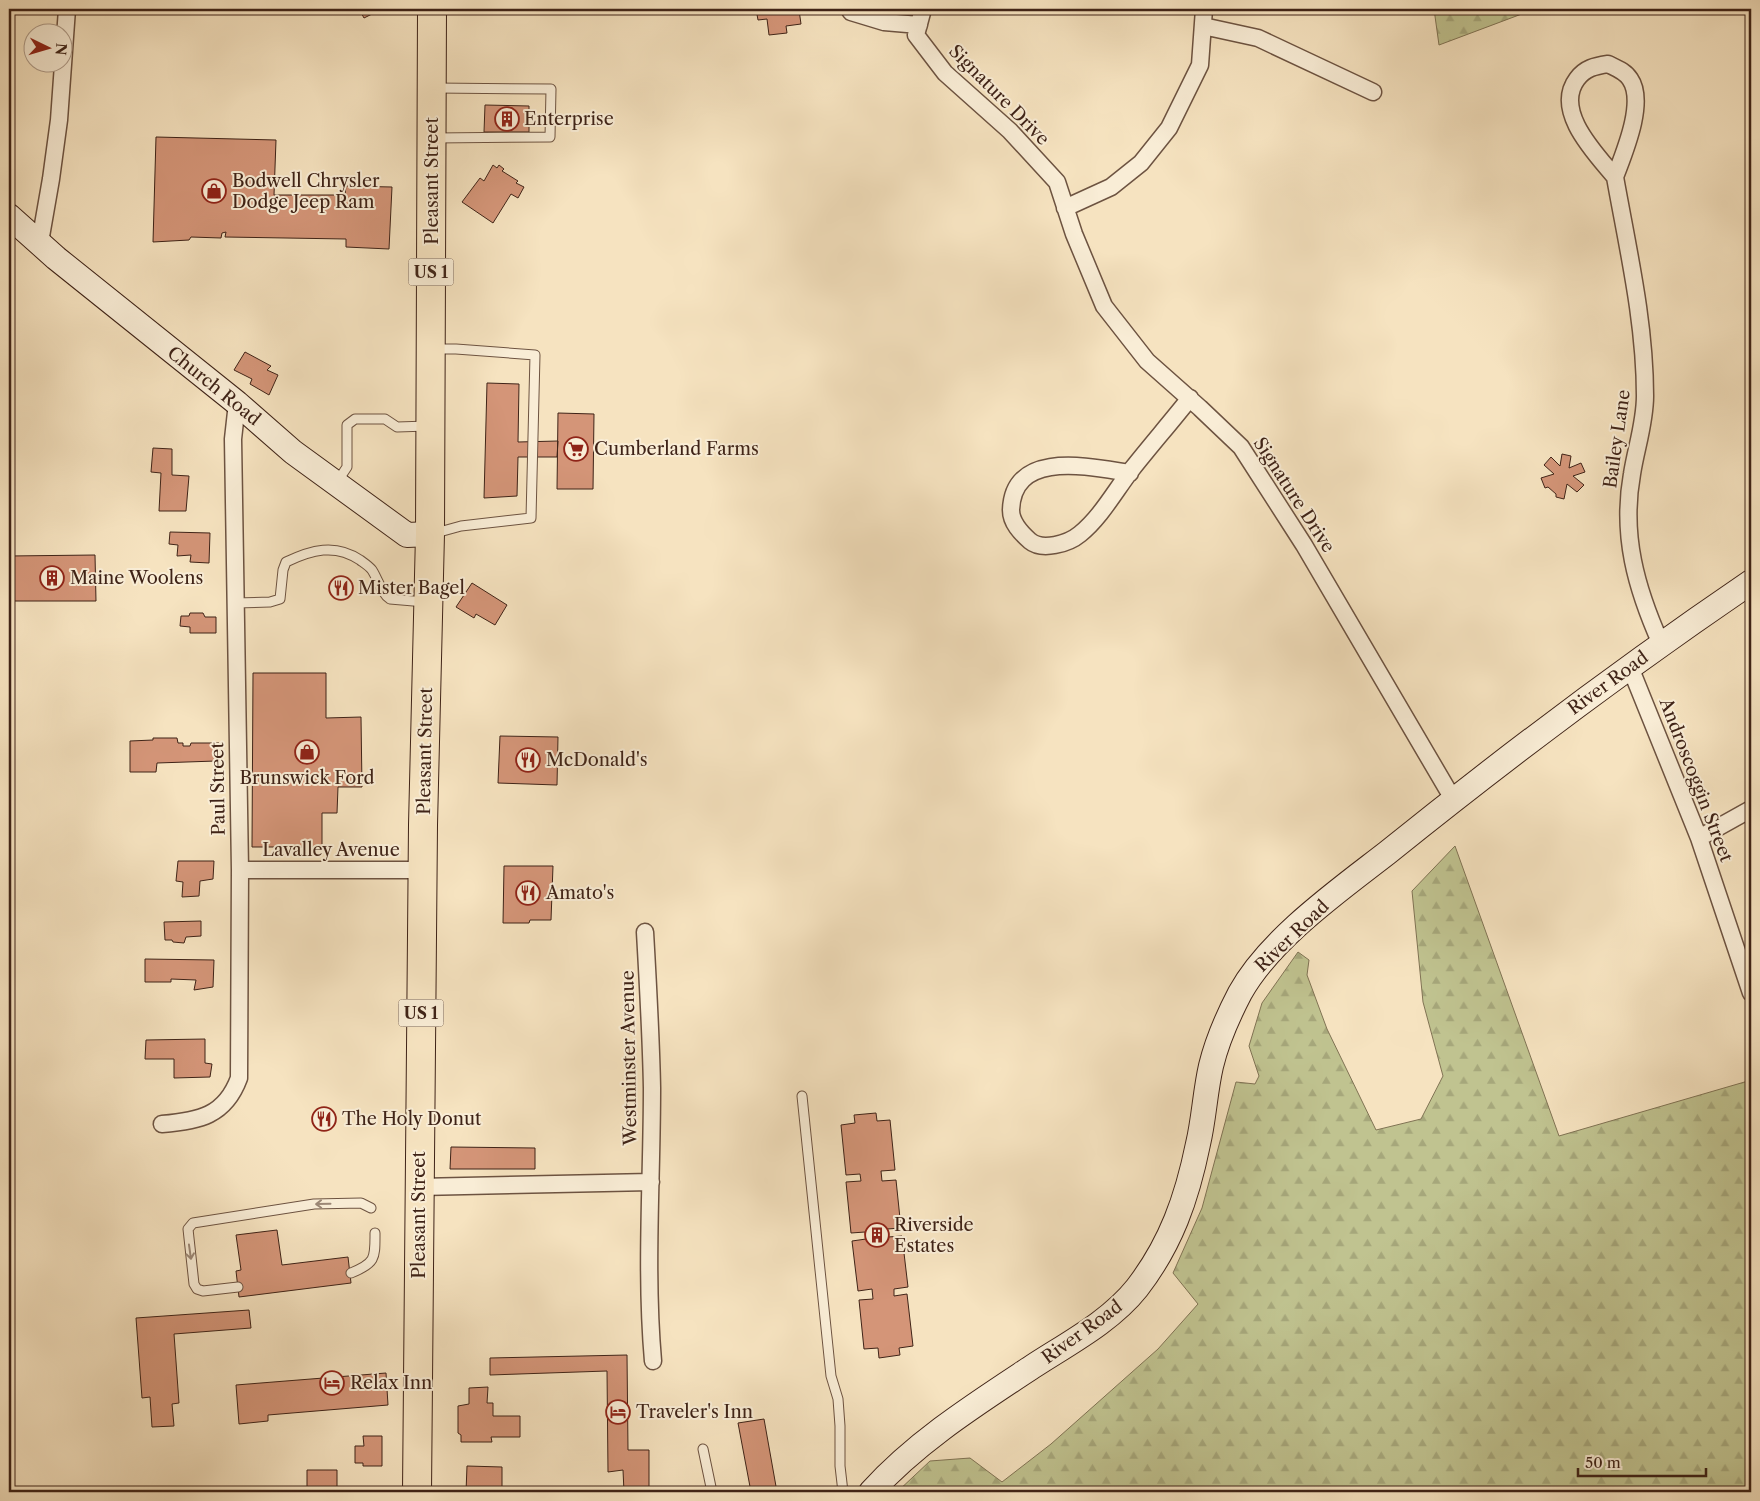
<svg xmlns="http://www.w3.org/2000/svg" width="1760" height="1501" font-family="'Libre Caslon Text',serif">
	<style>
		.forest { fill: url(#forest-firs); stroke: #807354 }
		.building { fill: #d49578; stroke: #3f2317 }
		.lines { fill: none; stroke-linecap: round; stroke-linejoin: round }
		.lane-casing { stroke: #6d5341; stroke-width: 11 }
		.street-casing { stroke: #6d5341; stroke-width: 19 }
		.secondary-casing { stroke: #3f2317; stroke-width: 26 }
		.highway-casing { stroke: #3f2317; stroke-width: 30 }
		.lane { stroke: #f9edd6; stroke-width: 9 }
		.street { stroke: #f9edd6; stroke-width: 16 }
		.secondary { stroke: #f9edd6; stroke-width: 24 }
		.highway { stroke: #f6e3c0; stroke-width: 28 }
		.oneway { stroke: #9c8876 }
		.labels { text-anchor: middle; stroke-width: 4; stroke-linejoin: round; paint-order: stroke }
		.shield { fill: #f9edd6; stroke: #776050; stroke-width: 1 }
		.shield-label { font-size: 16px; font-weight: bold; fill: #3f2317 }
		.street-label { font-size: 18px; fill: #3f2317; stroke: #f9edd6 }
		.poi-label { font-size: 18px; fill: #3f2317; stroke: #f9edd6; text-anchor: start }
	</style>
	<defs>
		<pattern id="forest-firs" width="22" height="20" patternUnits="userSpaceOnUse" patternTransform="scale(1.25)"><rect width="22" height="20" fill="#c0c390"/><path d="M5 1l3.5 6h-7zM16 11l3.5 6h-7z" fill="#a6a77b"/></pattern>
	</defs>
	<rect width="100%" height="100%" fill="#f6e3c0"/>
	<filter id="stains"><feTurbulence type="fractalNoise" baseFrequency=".004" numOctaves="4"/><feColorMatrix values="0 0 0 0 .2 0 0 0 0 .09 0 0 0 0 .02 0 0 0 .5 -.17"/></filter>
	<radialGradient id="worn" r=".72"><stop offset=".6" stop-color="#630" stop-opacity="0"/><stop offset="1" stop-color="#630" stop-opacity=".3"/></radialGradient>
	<path class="forest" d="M1434,9H1535L1439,45Z
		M1455,846L1559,1136L1748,1081L1751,1091V1492H897L930,1461L970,1458L1002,1482L1051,1444L1158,1349L1198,1304L1173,1273L1202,1208L1236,1082L1255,1084L1259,1076L1249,1046L1262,1003L1298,952L1309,960L1307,975L1327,1029L1376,1130L1421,1119L1443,1076L1423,1002L1412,891Z"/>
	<path class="building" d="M359,9H382L364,18Z
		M756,9H808L799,10L801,24L786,26L787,33L769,35L767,19L758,20Z
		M485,105L529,106V132H484Z
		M156,137L276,140L274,195H345L346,186L392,187L389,249L346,247V239L225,237L226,232L222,233L221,238L191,237L189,240L153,242Z
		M493,165L497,168L499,165L504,169L502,171L518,181L516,183L524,187L518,198L511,194L493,223L462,202L480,178L484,181Z
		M245,352L271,366L267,370L278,375L269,395L250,384L252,379L234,370Z
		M487,383L519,384L518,442L558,441L557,457H518L517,496L484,498Z
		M558,413L594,414L593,489H557Z
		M153,448L172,449V475L189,476L186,511H159L161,473L151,472Z
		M1562,454L1571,456L1569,468L1581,463L1585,472L1573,476L1584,485L1577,492L1567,484L1564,499L1556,497V494L1548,487L1545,488L1541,478L1554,474L1544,465L1551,457L1560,466Z
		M170,532L210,533L209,563L190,562L191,555L177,556L178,545L169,544Z
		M95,555L96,601H9V556Z
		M472,583L507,605L495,625L476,614L474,618L456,607Z
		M190,613H203L205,617H216V633H190V627L180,626L181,616H189Z
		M253,673H326V718L361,717L362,787H338L337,813H322V847H252Z
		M500,736L558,737L557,785L498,783Z
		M153,738H177L178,743H183V746H190L191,743H219V757L216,761L157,763L156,772H130V741L153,740Z
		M178,861H214L213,879L200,881L199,896L182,897L183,882L176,881Z
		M504,866H553L551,920H530L529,923H503Z
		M201,921V936L186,937L184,943L173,942L172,940H165L164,922Z
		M145,959L214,960L213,987L194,990L196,980L171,979V982H145Z
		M205,1039V1063L212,1064L210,1077L174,1078V1059H145L146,1040Z
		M876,1113L877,1121L890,1120L895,1170L881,1171L882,1181L896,1180L901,1228L887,1229L888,1237L902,1236L908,1287L894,1289V1296L907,1294L913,1346L899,1348L900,1355L879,1358L878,1348L864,1349L859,1300L873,1299L872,1289L858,1291L852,1241L866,1239L865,1232L851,1233L846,1182L861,1181L860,1174L846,1175L841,1125L855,1123L854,1115Z
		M451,1147L535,1148V1169H450Z
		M277,1230L282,1265L348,1257L351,1283L239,1297L236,1271L241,1270L236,1235Z
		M249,1310L251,1328L174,1334L179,1403L172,1404L174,1426L152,1427L150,1397L142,1398L136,1318Z
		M627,1355L628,1450H649V1492H624L623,1470L608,1472L607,1371L490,1375V1358Z
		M386,1373L388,1405L268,1415V1421L239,1424L236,1385Z
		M488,1387L487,1403H493V1416H520V1437H491L492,1442H461V1435L458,1433V1406L469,1404V1388Z
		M764,1419L777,1492H751L738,1423Z
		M363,1436H382V1466H363V1463H355V1446H364Z
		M467,1466L502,1467V1492H466Z
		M307,1470H337V1492H307Z"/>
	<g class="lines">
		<g class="lane-casing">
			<path id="lane" d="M435,138L550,137L551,89L435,88
				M337,482L347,467V425L355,419H385L397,427L428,426
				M432,534L461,526L531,518L535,355L456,349H434
				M235,603L270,602L280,599L283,570L286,562C311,550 335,543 360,560C364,563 369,566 372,570C378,579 381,593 390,599L425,602
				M802,1096L831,1376L838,1399L840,1426V1466L843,1492
				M351,1273C376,1263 375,1258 375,1233
				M238,1287L203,1291L197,1289L194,1284L188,1229L193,1223L314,1204L361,1203L371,1208
				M703,1449L712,1492"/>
		</g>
		<g class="street-casing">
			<path id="street" d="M849,9L851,12L884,22L919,25
				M923,9L916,35L945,73L1010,131L1057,182L1074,234L1104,306L1147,361L1200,408L1241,447L1304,545L1453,799
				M1203,26L1258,38L1373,92
				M1608,64C1616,68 1625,71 1630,79C1646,102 1624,153 1615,177C1596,154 1553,111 1577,79C1585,68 1595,66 1608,64Z
				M1615,177C1628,250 1645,322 1645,396C1645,423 1636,448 1632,474C1621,535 1636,588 1661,644
				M1065,208L1111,187L1141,163L1169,128L1200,65L1204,9
				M40,242L51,179L59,120L67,9
				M1130,473C1090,467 1013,449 1011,510C1011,523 1021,533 1030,541C1042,551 1068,544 1080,534C1101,517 1115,491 1132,469C1151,445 1171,422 1190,398
				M1630,667L1699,838L1751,993
				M1699,838L1751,809
				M240,870H423
				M645,932C648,984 651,1036 652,1088C652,1179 645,1270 653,1361
				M162,1124C199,1121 225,1116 239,1078L240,870L233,439L237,403
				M419,1187L651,1182"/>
		</g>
		<g class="secondary-casing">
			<path id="secondary" d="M9,216L56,258L237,403L293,452L407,535L430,534
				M871,1492C916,1442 976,1404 1032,1367C1067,1344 1110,1322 1137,1288C1171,1244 1187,1198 1198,1144C1204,1119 1205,1092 1211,1066C1217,1041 1228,1016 1240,993C1270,939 1338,891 1387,853C1505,758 1626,667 1751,582"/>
		</g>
		<g class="highway-casing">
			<path id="highway" d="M417,1492L423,825L430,534L432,9"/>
		</g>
		<use href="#lane" class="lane"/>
		<use href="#street" class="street"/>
		<use href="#secondary" class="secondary"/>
		<use href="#highway" class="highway"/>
	</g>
	<defs><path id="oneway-shaft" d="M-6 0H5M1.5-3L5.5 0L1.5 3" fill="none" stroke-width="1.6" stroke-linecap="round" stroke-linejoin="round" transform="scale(1.25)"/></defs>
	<g class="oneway">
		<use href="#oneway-shaft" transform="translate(323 1204) rotate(179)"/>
		<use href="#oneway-shaft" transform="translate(190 1252) rotate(82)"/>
	</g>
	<defs>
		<g id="building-ring" transform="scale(1.25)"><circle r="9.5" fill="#f9edd6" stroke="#8f2418" stroke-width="1.5"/><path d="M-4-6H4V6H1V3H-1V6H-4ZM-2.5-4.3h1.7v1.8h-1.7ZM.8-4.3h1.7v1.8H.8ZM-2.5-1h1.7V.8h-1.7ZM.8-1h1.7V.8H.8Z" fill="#8f2418"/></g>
		<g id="shop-ring" transform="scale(1.25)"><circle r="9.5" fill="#f9edd6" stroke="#8f2418" stroke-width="1.5"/><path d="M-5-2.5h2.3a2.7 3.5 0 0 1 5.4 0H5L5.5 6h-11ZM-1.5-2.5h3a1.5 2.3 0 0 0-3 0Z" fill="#8f2418"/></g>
		<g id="supermarket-ring" transform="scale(1.25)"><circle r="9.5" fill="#f9edd6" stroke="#8f2418" stroke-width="1.5"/><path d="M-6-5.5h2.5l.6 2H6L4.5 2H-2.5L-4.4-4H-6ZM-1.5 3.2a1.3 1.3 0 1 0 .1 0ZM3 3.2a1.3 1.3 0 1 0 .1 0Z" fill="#8f2418"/></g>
		<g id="restaurant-ring" transform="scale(1.25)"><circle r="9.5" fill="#f9edd6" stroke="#8f2418" stroke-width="1.5"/><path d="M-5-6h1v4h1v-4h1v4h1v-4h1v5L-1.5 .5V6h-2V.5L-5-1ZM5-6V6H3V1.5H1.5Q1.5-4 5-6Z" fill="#8f2418"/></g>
		<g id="hotel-ring" transform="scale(1.25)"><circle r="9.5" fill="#f9edd6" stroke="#8f2418" stroke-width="1.5"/><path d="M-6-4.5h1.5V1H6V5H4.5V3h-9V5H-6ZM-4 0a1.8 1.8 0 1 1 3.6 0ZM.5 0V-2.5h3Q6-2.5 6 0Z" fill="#8f2418"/></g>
	</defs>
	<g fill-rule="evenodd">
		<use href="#building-ring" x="507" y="119"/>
		<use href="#shop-ring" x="214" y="191"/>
		<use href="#supermarket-ring" x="576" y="449"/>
		<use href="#building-ring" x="52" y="578"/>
		<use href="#restaurant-ring" x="341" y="588"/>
		<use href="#shop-ring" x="307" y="752"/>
		<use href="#restaurant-ring" x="528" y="760"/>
		<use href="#restaurant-ring" x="528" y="893"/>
		<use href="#restaurant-ring" x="324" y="1119"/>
		<use href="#building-ring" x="877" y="1235"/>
		<use href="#hotel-ring" x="332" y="1383"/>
		<use href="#hotel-ring" x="618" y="1412"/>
	</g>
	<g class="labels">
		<g class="shield">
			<rect x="408.5" y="258.5" width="45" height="27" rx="4"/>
			<rect x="398.5" y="999.5" width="45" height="27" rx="4"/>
		</g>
		<g class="shield-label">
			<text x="431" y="278">US 1</text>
			<text x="421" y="1019">US 1</text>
		</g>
		<g class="street-label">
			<text transform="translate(999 95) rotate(45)" y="6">Signature Drive</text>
			<text transform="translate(432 181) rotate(-90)" y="6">Pleasant Street</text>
			<text transform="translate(214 386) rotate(39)" y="6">Church Road</text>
			<text transform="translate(1617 439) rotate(-82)" y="6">Bailey Lane</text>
			<text transform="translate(1294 495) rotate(57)" y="6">Signature Drive</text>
			<text transform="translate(1608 683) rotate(-36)" y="6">River Road</text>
			<text transform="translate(425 751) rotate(-89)" y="6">Pleasant Street</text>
			<text transform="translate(1696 780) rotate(69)" y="6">Androscoggin Street</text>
			<text transform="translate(218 789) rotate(-91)" y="6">Paul Street</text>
			<text x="331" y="856">Lavalley Avenue</text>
			<text transform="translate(1292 936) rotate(-44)" y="6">River Road</text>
			<text transform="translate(629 1058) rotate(-91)" y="6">Westminster Avenue</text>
			<text transform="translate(419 1215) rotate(-90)" y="6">Pleasant Street</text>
			<text transform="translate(1082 1332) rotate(-36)" y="6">River Road</text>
		</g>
		<g class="poi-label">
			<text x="524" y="125">Enterprise</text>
			<text x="232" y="187">Bodwell Chrysler<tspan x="232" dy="21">Dodge Jeep Ram</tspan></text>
			<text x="594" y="455">Cumberland Farms</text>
			<text x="70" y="584">Maine Woolens</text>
			<text x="358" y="594">Mister Bagel</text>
			<text x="546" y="766">McDonald's</text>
			<text x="307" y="784" text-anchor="middle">Brunswick Ford</text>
			<text x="546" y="899">Amato's</text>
			<text x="342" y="1125">The Holy Donut</text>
			<text x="894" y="1231">Riverside<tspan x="894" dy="21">Estates</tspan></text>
			<text x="350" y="1389">Relax Inn</text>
			<text x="636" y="1418">Traveler's Inn</text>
		</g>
	</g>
	<rect width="1760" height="1501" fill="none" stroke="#f6e3c0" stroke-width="30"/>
	<rect x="10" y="10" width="1740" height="1481" fill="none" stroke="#3f2317" stroke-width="2.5"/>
	<rect x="15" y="15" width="1730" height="1471" fill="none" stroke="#3f2317"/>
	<g transform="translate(48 48) rotate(95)"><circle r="24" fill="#f9edd6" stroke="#af9c8a"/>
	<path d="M0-4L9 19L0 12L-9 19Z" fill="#8f2418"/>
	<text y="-8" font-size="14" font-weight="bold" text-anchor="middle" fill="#3f2317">N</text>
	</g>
	<path d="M1578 1468v8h128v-8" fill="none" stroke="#3f2317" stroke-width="2.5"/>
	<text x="1585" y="1468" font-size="15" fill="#3f2317" stroke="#f9edd6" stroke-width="4" paint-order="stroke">50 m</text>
	<rect width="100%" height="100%" filter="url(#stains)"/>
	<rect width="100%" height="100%" fill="url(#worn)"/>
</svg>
